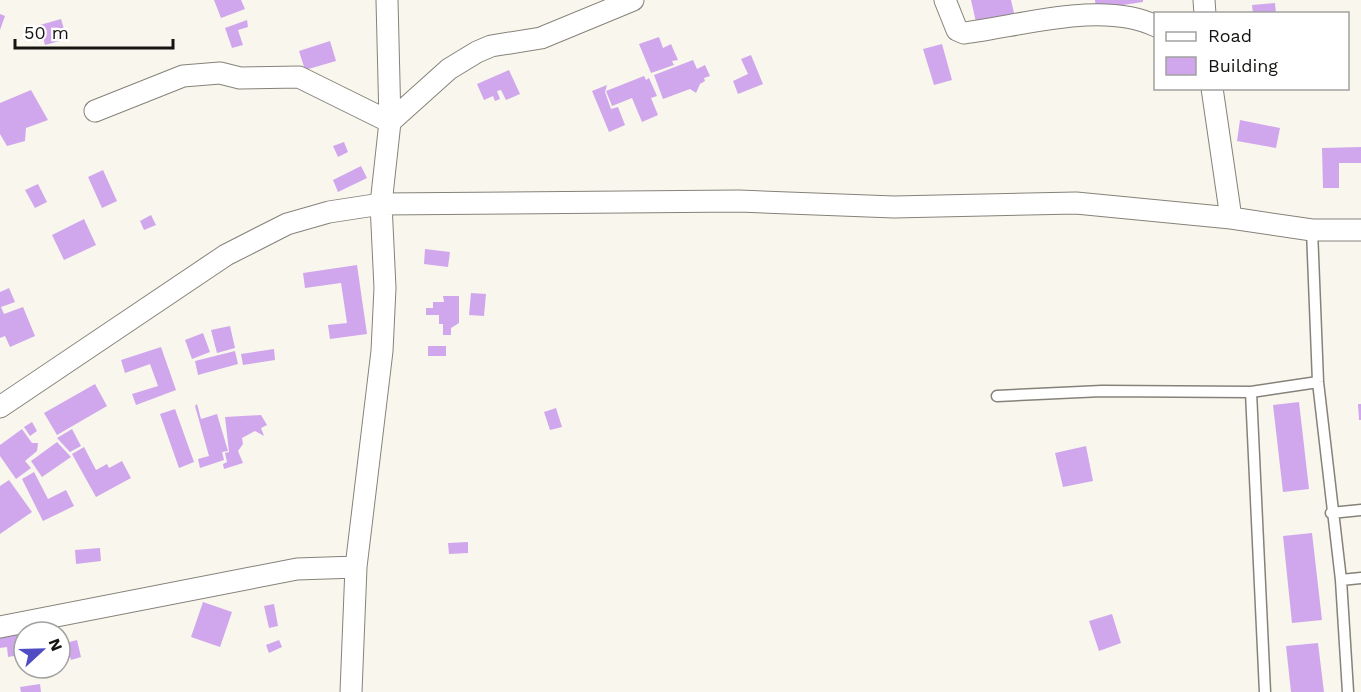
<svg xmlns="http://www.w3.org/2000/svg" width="1361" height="692" font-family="'Work Sans',sans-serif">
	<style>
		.building { fill: #d0a7ec }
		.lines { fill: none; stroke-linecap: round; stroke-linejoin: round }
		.service-casing { stroke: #85827a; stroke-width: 13 }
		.minor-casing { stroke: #85827a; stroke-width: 23 }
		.service { stroke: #fff; stroke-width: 10 }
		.minor { stroke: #fff; stroke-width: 21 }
	</style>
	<rect width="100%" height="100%" fill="#f9f6ed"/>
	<path class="building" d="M214,0H241L245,9L221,18Z
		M971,0H1011L1014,13L976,22Z
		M1095,0H1143V2L1096,9Z
		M1275,3L1276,14H1253L1252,5Z
		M0,14L5,16L0,30Z
		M61,19L67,39L45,45L40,25Z
		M247,20L248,27L238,30L243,45L232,48L225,28Z
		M659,37L663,48L671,44L678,60L672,61L674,65L651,73L639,44Z
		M330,41L336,61L305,70L299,51Z
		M942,44L952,80L934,85L923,49Z
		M751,55L763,84L738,94L733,81L748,74L741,59Z
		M693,60L697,69L705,65L710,76L704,78L705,81L700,84L696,93L690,89L663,99L654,75Z
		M509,70L520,94L506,100L501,90L497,91L500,99L495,101L493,96L484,100L477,84Z
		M644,76L646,80L649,78L657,96L651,98L658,115L642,122L632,98L612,106L606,91Z
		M607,85L605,92L611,109L618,107L625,125L609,132L592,91Z
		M31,90L48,120L26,128L25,141L7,146L0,134V103Z
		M1240,120L1280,128L1276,148L1237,141Z
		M344,142L348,152L338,157L333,146Z
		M1361,147V163H1339V188H1323L1322,148Z
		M361,166L367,178L338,192L333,180Z
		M103,170L117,201L102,208L88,177Z
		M38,184L47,202L35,208L25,190Z
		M151,215L156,225L144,230L140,221Z
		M84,219L96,245L64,260L52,235Z
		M425,249L450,252L448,267L424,264Z
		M357,265L367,334L330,339L328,325L347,323L341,283L305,288L303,273Z
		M9,288L15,302L1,307L4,314L23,307L35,336L10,347L5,336L0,338V292Z
		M471,293L486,294L484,316L469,315Z
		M443,296H459V323L451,328V335H443V324H439V315H426V308H433V302H444Z
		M230,326L235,348L217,353L211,330Z
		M203,333L210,352L192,359L185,340Z
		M428,346H446V356H428Z
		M161,347L176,390L136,405L132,394L158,386L150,364L125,373L121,360Z
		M274,349L275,360L243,365L241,354Z
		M235,351L238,364L198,375L195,361Z
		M95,384L107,406L57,435L44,413Z
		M1299,402L1309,489L1283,492L1273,405Z
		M197,404L201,419L217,414L228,451L222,452L224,460L200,468L198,459L209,456L195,406Z
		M1358,404H1361V420H1359Z
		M556,408L562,427L550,430L544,412Z
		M175,409L194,462L179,468L160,414Z
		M261,415L267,425L261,428L264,436L255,431L242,438L243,444L238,451L243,463L224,469L223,464L227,462L225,453L229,452L225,417Z
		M32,422L37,431L30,436L24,427Z
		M22,429L32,443H38L37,451L25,461L31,468L16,479L0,456V445Z
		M72,429L81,446L70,452L57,438Z
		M57,442L71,457L42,477L31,461Z
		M1086,446L1093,481L1063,487L1055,453Z
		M84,447L96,470L107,464L109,468L122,461L131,478L96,497L72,454Z
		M34,472L48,499L66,490L74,506L43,521L22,479Z
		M9,480L32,512L0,534V486Z
		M1312,533L1322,620L1292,623L1283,536Z
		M468,542V553L449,554L448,543Z
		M100,548L101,561L76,564L75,550Z
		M203,602L232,612L220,647L191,637Z
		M274,604L278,626L269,628L264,606Z
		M1112,614L1121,643L1099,651L1089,621Z
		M18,633L20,655L8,657L7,647L0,648V636Z
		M77,640L81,657L71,660L66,643Z
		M279,640L282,647L269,653L266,645Z
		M1318,643L1324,692H1291L1286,646Z
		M40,684L41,692H21L20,687Z"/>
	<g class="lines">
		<g class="service-casing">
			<path id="service" d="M1312,230L1318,382L1341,580L1348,692
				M1251,392L1265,692
				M997,396L1102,391L1251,392L1318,382
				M1331,513L1361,510
				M1341,580L1361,578"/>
		</g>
		<g class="minor-casing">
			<path id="minor" d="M945,0L957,30L964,33C1021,26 1102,0 1156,26
				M1204,0L1205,14
				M1212,88L1231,218
				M95,111L183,76L220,73L240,78L299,77L390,122L449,69L477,52L491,46L541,38L633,0
				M0,407L226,255L287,224L329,212L381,204L739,201L894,207L1076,203L1231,218L1312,230H1361
				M0,627L297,569L356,567
				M351,692L356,567L382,351L385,288L381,204L390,122L387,0"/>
		</g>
		<use href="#service" class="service"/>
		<use href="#minor" class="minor"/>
	</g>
	<rect x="1154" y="12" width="195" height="78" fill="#ffffff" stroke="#a1a1a0" stroke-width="1.5"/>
	<rect x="1166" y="32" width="30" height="9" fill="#ffffff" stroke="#a1a1a0" stroke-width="1.5"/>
	<text x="1208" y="42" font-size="18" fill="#151411">Road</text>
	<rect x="1166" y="57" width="30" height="18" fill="#d0a7ec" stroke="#a1a1a0" stroke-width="1.5"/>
	<text x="1208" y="72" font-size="18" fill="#151411">Building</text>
	<g transform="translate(42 650) rotate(68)"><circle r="28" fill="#ffffff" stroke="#a1a1a0" stroke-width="1.5"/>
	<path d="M0-4.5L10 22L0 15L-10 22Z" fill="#504dc4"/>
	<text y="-9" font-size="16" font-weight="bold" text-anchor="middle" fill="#151411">N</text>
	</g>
	<path d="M15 39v9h158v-9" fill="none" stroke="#151411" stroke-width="3"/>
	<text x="24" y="39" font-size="18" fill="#151411" stroke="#ffffff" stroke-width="4.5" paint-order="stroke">50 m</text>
</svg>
